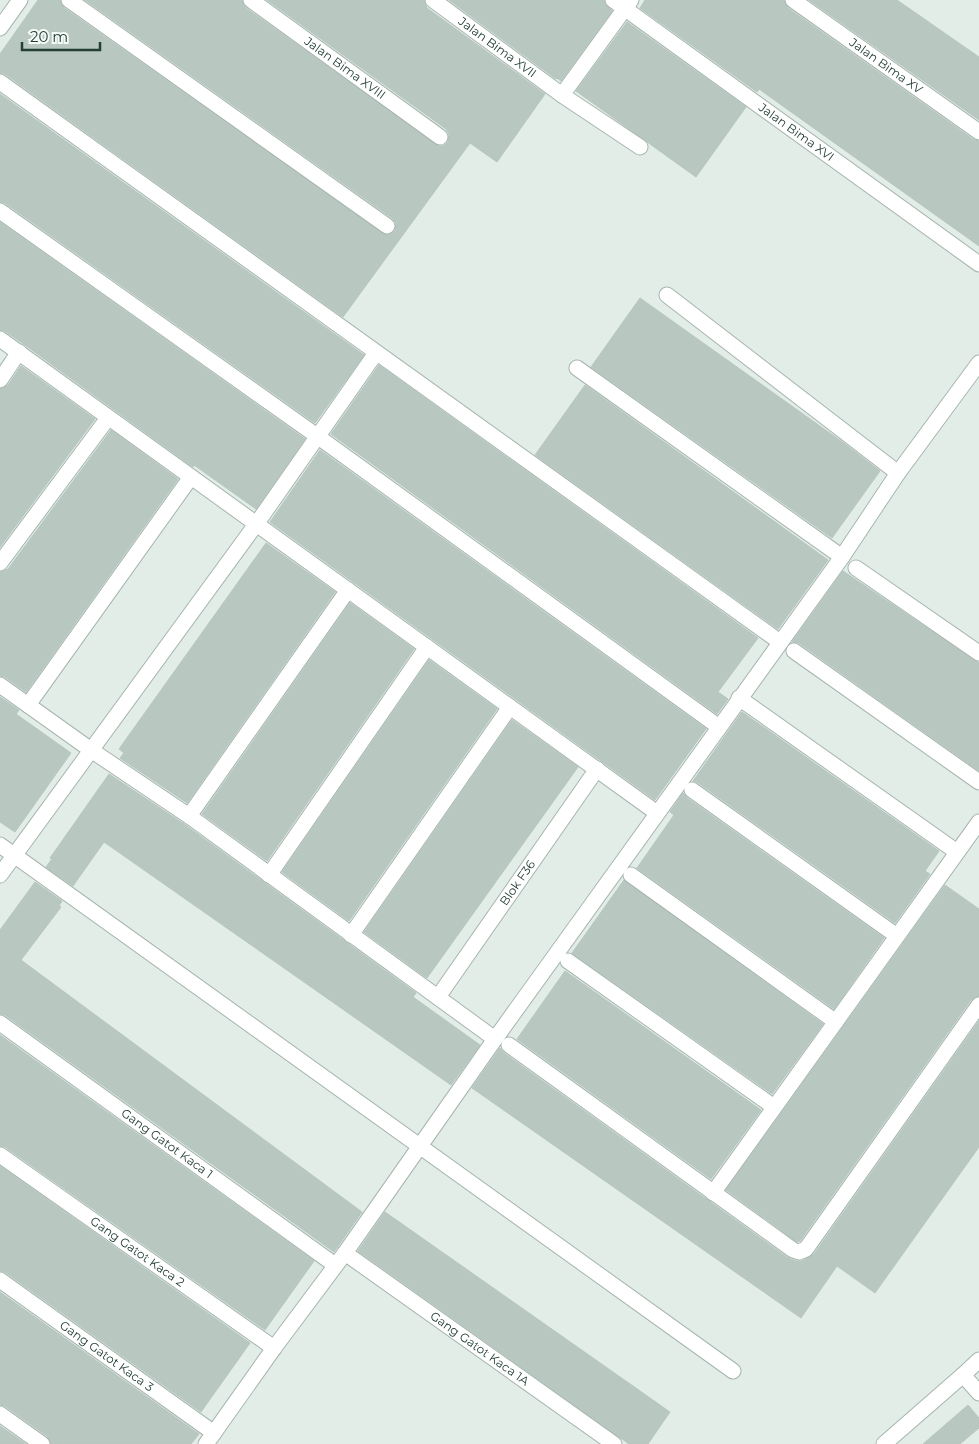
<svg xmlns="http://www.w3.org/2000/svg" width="979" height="1444" font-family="Montserrat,sans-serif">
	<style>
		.building { fill: #b8c8c1; stroke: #b6c7bf }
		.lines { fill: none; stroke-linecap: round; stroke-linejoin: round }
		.minor-casing { stroke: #a6b5af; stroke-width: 17 }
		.minor { stroke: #fff; stroke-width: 15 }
		.labels { text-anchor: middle; stroke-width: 5; stroke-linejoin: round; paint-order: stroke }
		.street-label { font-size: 12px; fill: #233f36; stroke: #f4faf7 }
	</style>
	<rect width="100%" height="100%" fill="#e3ede8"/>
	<path class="building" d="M38,0H60L64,8L386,235L391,234L395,231L396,223L392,218L85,0H242L246,8L439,146H443L448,142L449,134L446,129L267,0H424L427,8L545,94L497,162L470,143L343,317L5,74L0,73V54Z
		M449,0H604L605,4L612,11L561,81L557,78L556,79Z
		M645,0H784L788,8L974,140L979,141V246L759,89L757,92L640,8Z
		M809,0H897L979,57V120Z
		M627,22L746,107L696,177L576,91Z
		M0,94L364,355L315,423L5,203L0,202Z
		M0,222L305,439L256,509L194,465L193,467L25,345L5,331L0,330Z
		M640,298L841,441L880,471L832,538L591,367Z
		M379,365L758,638L718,692L728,699L717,714L331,434Z
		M21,366L95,419L0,547V389L8,385Z
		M585,385L828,560L778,629L535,455Z
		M111,430L178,479L26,692L5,677L0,676V572L8,569Z
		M320,450L706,729L655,800L270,522Z
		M266,543L335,592L187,803L120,758L124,753L119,749Z
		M843,571L979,663V771L799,643L792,642Z
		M350,603L414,649L267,861L202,814Z
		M429,660L497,709L349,921L282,872Z
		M0,697L19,710L16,714L71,753L15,832L0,822Z
		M742,712L939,851L925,871L930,874L895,923L697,782L693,781Z
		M512,720L578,767L427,978L364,932Z
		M109,774L184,824L416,993L413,997L480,1045L451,1085L104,842L73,886L46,867L52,859L50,858Z
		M683,793L687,798L884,938L834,1009L637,868L674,815L670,812Z
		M624,880L823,1024L772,1094L572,953Z
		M35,882L62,901L59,906L61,907L21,960L362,1212L334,1252L5,1015L0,1014V930Z
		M945,885L979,909V996L971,1000L800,1241L797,1242L726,1190Z
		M565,971L761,1110L711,1179L517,1039Z
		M979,1021V1147L875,1293L837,1266L801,1318L472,1088L500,1048L504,1053L788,1258L796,1261H802L814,1254Z
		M0,1035L314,1261L265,1330L5,1147L0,1146Z
		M0,1166L250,1343L201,1412L5,1272L0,1271Z
		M385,1212L670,1412L648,1444H629L358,1251Z
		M0,1292L199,1434L191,1444H51L47,1436L5,1406L0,1405Z
		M968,1405L979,1418V1428L960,1444H923Z
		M0,1426L26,1444H0Z"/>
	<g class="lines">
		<g class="minor-casing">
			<g id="minor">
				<path d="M69,0L387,226"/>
				<path id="s1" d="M251,0L440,137"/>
				<path id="s2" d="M433,0L562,95L640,147"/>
				<path id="s3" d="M613,0L979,264"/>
				<path id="s4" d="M793,0L979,132"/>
				<path d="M0,28L20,0"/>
				<path d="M0,82L780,642"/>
				<path d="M562,95L631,0"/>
				<path d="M0,211L317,436L719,727"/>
				<path d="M667,295L898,473"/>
				<path d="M0,339L657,813"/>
				<path d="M577,368L842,557"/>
				<path d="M0,380L19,352"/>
				<path d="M0,563L108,418"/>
				<path d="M856,568L979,653"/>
				<path d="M794,651L979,782"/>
				<path d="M0,685L91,750L189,816L495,1039"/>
				<path d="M739,698L957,852"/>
				<path d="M28,705L191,477"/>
				<path d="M692,790L897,936"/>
				<path d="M189,816L348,590"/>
				<path d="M0,845L733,1371"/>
				<path d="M0,875L257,523L376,353"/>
				<path d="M269,875L427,647"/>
				<path d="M631,875L836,1022"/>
				<path d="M351,935L510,707"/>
				<path d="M568,961L774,1107"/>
				<path id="s5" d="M438,997L597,769"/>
				<path id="s6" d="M0,1023L335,1265"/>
				<path d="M509,1045L793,1250L799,1252L806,1249L979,1005"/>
				<path id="s7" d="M0,1155L274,1348"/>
				<path d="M713,1193L979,822"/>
				<path id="s8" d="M345,1253L614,1444"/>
				<path id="s9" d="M0,1280L214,1433"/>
				<path d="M979,1360L963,1375L979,1393"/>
				<path d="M0,1414L42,1444"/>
				<path d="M206,1444L274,1348L345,1253L495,1039L842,557L898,473L979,363"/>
				<path d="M884,1444L963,1375"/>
			</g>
		</g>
		<use href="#minor" class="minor"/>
	</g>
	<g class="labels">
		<g class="street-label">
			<text dy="4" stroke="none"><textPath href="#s2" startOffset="80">Jalan Bima XVII</textPath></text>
			<text dy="4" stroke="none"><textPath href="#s4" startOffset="114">Jalan Bima XV</textPath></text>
			<text dy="4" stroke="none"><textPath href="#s1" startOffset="116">Jalan Bima XVIII</textPath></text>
			<text dy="4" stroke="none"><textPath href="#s3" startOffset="226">Jalan Bima XVI</textPath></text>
			<text dy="4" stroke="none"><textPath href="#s5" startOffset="139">Blok F36</textPath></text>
			<text dy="4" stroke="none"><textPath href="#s6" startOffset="206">Gang Gatot Kaca 1</textPath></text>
			<text dy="4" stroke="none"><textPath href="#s7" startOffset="168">Gang Gatot Kaca 2</textPath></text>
			<text dy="4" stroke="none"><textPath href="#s8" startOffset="165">Gang Gatot Kaca 1A</textPath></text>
			<text dy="4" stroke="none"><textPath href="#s9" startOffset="131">Gang Gatot Kaca 3</textPath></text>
		</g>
	</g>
	<path d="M22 42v8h78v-8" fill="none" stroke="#233f36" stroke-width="2.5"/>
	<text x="30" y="42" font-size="15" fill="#233f36" stroke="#f4faf7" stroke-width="4" paint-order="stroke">20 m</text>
</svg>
